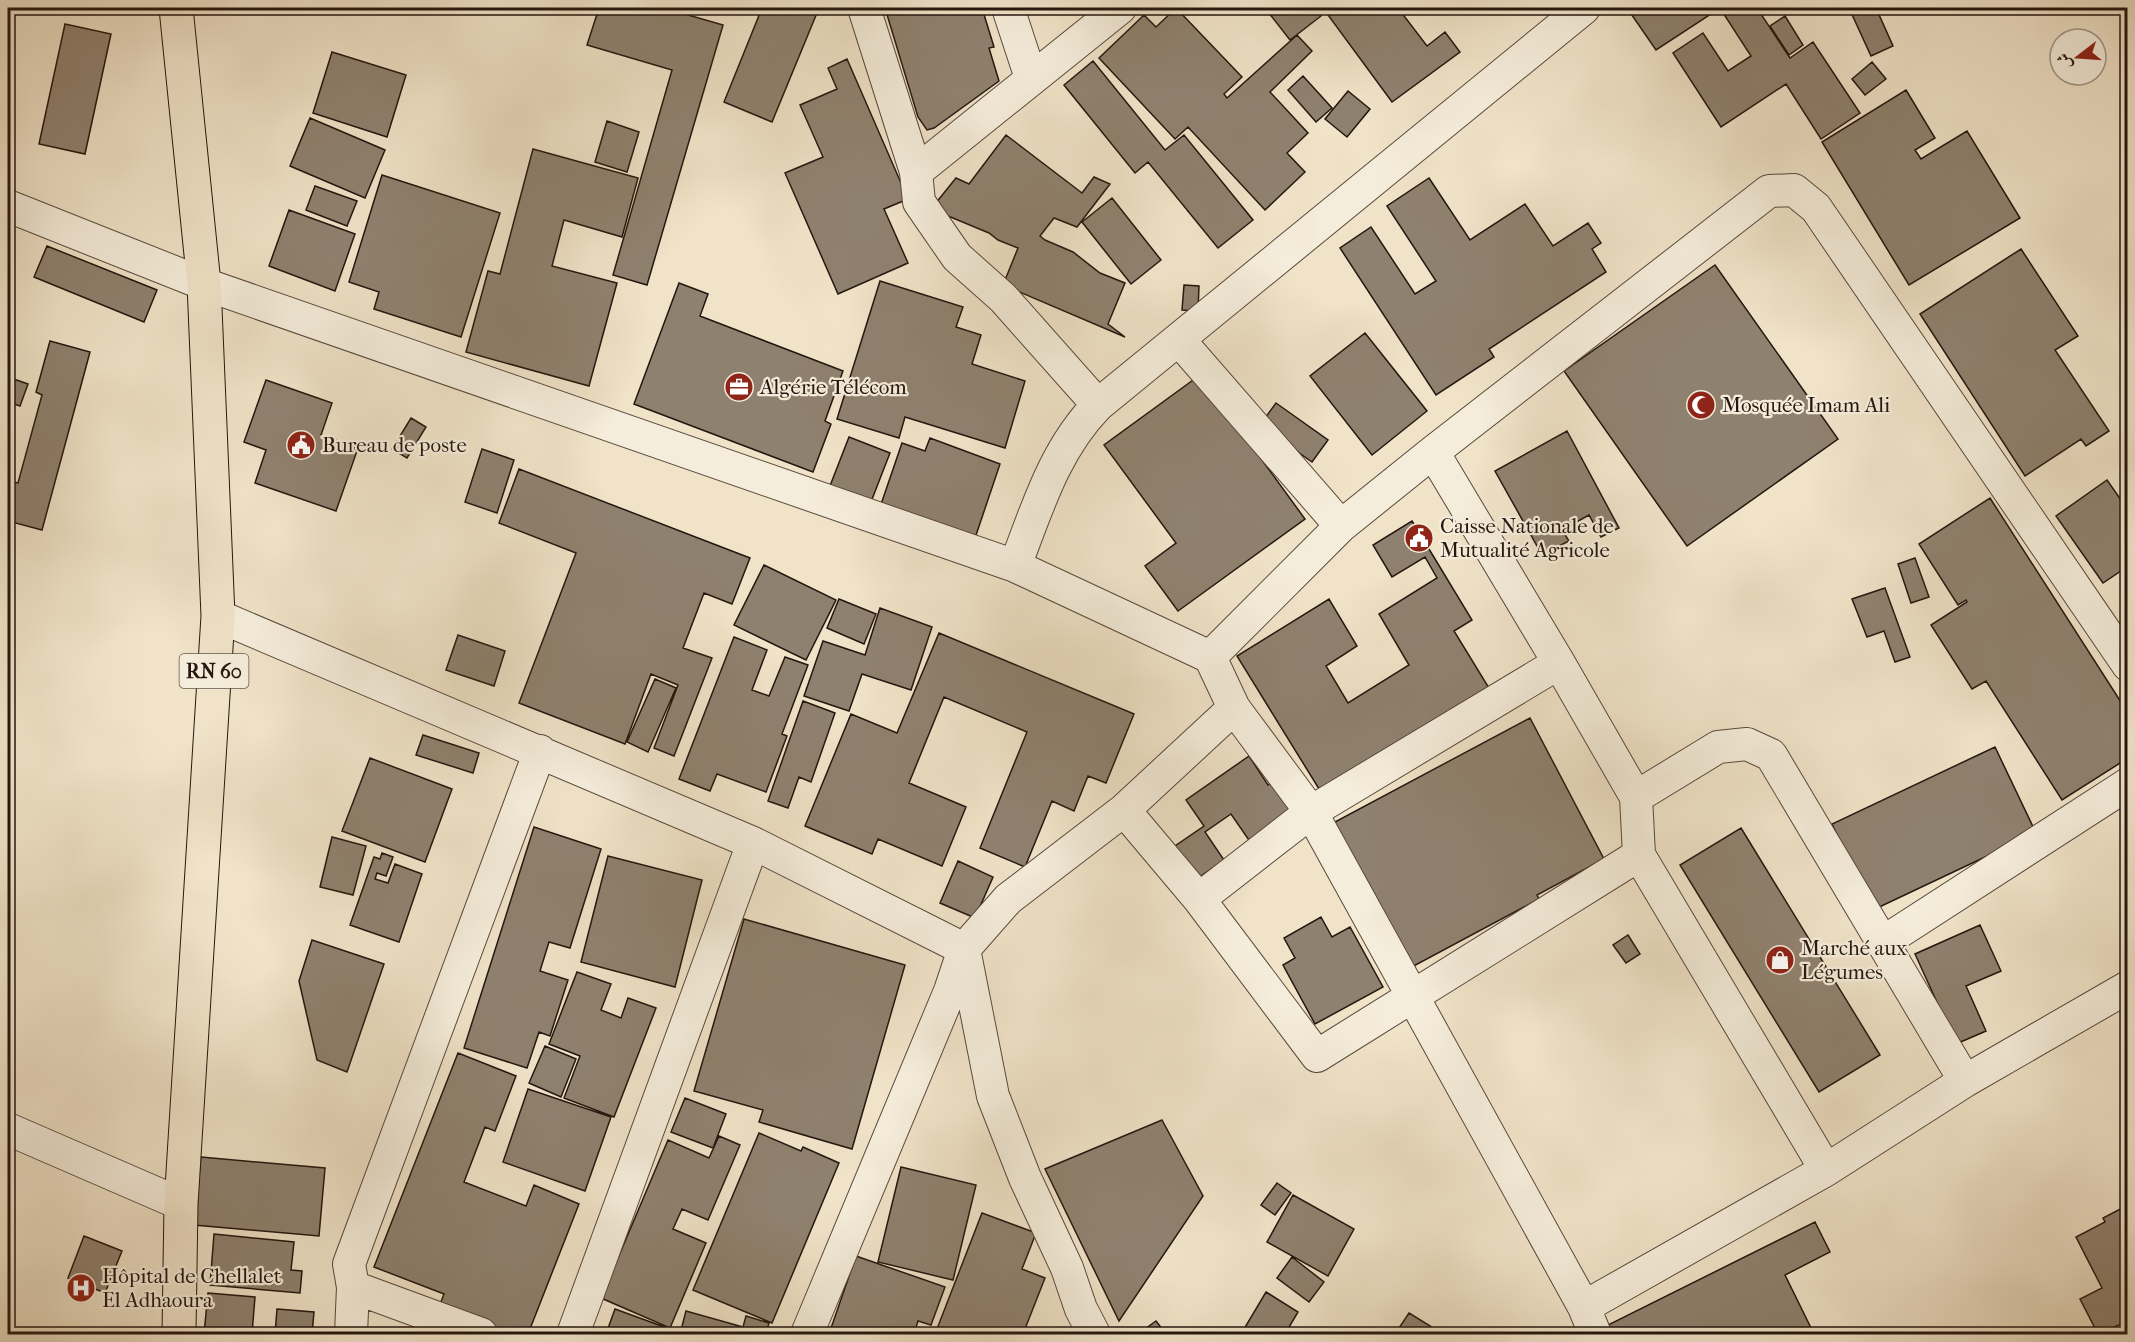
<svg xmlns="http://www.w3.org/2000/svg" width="2135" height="1342" font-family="'IM FELL French Canon',Amiri,serif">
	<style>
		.building { fill: #8f816f; stroke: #25160f; stroke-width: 1.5 }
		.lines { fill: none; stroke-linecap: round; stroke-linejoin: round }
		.minor-casing { stroke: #58493d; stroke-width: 34 }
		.primary-casing { stroke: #25160f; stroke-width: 35 }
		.minor { stroke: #f5eddb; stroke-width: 32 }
		.primary { stroke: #f0e3c8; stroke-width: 33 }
		.labels { text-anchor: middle; stroke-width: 4.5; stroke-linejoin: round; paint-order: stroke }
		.shield { fill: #f5eddb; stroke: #63564c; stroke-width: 1.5 }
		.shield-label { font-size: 20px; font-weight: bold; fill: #25160f }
		.poi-label { font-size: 21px; fill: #25160f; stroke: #f5eddb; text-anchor: start }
	</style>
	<rect width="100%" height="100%" fill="#f0e3c8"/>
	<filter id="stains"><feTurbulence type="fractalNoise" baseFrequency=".00333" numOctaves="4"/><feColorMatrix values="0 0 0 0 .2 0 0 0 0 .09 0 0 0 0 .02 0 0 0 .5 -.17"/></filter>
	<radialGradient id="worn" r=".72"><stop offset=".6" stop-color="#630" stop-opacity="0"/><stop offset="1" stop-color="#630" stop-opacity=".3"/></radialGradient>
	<path class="building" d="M599,8H664L723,25L647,285L613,275L672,70L587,45Z
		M762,8H819L772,122L724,102Z
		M885,8H982L994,47L989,48L999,81L934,128L927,130L918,117Z
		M1176,8L1242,77L1224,94L1227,98L1297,35L1312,51L1270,92L1308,133L1287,153L1305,172L1265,210L1188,127L1175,139L1099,58L1144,15L1156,27Z
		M1265,8H1314L1321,16L1290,40Z
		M1339,8H1398L1427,46L1445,32L1460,52L1392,102L1328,15Z
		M1627,8H1757L1790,58L1813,42L1860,113L1821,139L1786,84L1721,127L1673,53L1703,33L1728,71L1751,56L1720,8L1656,50Z
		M1849,8H1876L1893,46L1871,56Z
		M1785,16L1803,45L1789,55L1770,26Z
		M65,24L111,34L85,154L39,144Z
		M332,52L406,75L387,137L313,113Z
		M847,59L908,199L884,209L908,263L838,294L785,173L823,157L800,105L837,89L828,68Z
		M1093,61L1165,150L1184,135L1253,220L1218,248L1148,162L1135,173L1064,85Z
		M1872,62L1886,79L1865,95L1852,79Z
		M1303,76L1332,108L1316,122L1288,90Z
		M1906,90L1935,138L1915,150L1921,159L1967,131L2020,218L1909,285L1822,142Z
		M1348,91L1370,109L1347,137L1325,119Z
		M310,118L385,150L365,198L290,166Z
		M607,121L639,132L627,172L595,162Z
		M1006,135L1082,193L1094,177L1110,184L1077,227L1054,218L1040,236L1045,240L1073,252L1100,273L1125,283L1108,324L1125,337L1003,285L1018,248L998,240L989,233L931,209L956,178L969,184Z
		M533,149L638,178L622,237L564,220L552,266L617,283L589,386L466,352L488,271L500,274Z
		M382,175L500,213L461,337L374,309L379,292L349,282Z
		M1429,178L1470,240L1525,204L1553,246L1588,223L1601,243L1592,249L1606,272L1489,349L1494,357L1436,395L1340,248L1371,227L1415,294L1436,281L1387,206Z
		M315,186L357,201L347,226L306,210Z
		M1112,198L1161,260L1131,284L1082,222Z
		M289,210L355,234L335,291L269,266Z
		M47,246L157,290L144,322L34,277Z
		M2021,249L2078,336L2055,350L2109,431L2086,446L2081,439L2025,476L1920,314Z
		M1715,265L1838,439L1687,546L1564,371Z
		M880,281L963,307L956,327L981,335L972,364L1025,381L1005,448L905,417L899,438L837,419Z
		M679,283L708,294L700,316L843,371L825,421L831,424L813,472L634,404Z
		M1184,285L1199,286L1198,311L1182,310Z
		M1365,333L1427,411L1372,455L1310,376Z
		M50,341L90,352L42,530L8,521V481L18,483L42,395L36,392Z
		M1200,375L1305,519L1178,611L1145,566L1176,543L1104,445Z
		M8,377L28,384L20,406L8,402Z
		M266,380L332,403L321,435L358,448L336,511L255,483L266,450L244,442Z
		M1276,403L1328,440L1312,462L1260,425Z
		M411,418L426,427L407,458L392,449Z
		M1567,431L1619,528L1601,537L1589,515L1562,530L1569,541L1542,555L1495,471Z
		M849,437L890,453L869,507L828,491Z
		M930,438L1000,464L971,550L877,516L902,443L925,451Z
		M482,449L514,460L497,513L465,502Z
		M519,469L750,558L732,604L704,593L683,648L712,658L674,756L654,748L678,685L651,674L625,744L519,703L576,553L499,523Z
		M2107,480L2128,510V566L2103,583L2056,516Z
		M1990,498L2128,713V758L2062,800L1986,681L1972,689L1931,625L1967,602L1966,600L1958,605L1919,544Z
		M1412,521L1472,620L1454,631L1492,693L1324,797L1237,656L1329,599L1357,646L1326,666L1348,703L1409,665L1379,614L1437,578L1425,557L1392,577L1373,545Z
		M1915,558L1929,597L1911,603L1898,564Z
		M764,565L836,600L806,660L734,625Z
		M1885,588L1910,657L1895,662L1884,631L1867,637L1852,599Z
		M839,599L876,614L864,644L827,628Z
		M880,608L932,627L911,690L862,674L849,711L804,696L823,641L865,655Z
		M939,633L1134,714L1106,783L1088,776L1074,811L1052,801L1025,867L980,848L1027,732L944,697L909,783L966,807L942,866L878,839L872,854L805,826L851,714L897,733Z
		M458,635L505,651L494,686L446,670Z
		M734,637L767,650L752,690L769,696L785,657L808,665L782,734L787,736L766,792L717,774L710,791L679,779Z
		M655,679L676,688L648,752L627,742Z
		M803,701L835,713L811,782L799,777L788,808L768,801Z
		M1530,718L1604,859L1537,895L1539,899L1410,968L1333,823Z
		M423,735L479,753L473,773L416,755Z
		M1995,747L2036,833L1873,910L1832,824Z
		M1249,756L1268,785L1272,782L1296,817L1253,846L1231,814L1205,832L1224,860L1198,878L1175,846L1204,826L1186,800Z
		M370,758L452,789L425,862L342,831Z
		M534,827L601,849L570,948L549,942L540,971L568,980L550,1036L539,1032L527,1068L464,1048Z
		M1741,828L1880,1055L1819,1092L1680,865Z
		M332,837L366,846L353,895L320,887Z
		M382,853L393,857L386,876L377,873L375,879L388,883L395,864L422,874L399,942L350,925L374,857L380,859Z
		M608,856L702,880L675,987L581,962Z
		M958,861L993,877L975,918L940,903Z
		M1321,917L1332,937L1350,927L1383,987L1315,1024L1283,965L1295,958L1284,938Z
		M744,919L905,965L852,1149L759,1122L763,1110L694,1091Z
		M1980,925L2001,971L1966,986L1986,1031L1956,1044L1915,954Z
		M1628,935L1640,954L1626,963L1613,945Z
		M312,940L384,964L347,1072L317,1060L299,981Z
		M577,972L611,984L601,1010L621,1018L628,998L656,1008L614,1117L564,1098L580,1056L549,1044Z
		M545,1046L576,1059L561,1097L529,1083Z
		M458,1053L516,1076L495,1131L485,1127L464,1182L526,1206L534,1185L579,1204L528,1334H507L439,1307L444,1294L374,1267Z
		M528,1089L611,1117L585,1191L503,1162Z
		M685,1098L726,1114L713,1148L671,1132Z
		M1162,1120L1203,1196L1119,1321L1045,1169Z
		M759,1133L801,1151L803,1147L839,1163L772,1323L693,1290Z
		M719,1136L740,1145L708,1220L682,1209L673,1229L706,1243L670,1328L601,1298L668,1140L709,1158Z
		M201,1157L325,1168L319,1236L194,1225Z
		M901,1167L976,1185L953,1280L878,1262Z
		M1277,1183L1291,1193L1275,1215L1261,1205Z
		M1293,1195L1354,1229L1328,1276L1267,1242Z
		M2126,1206L2128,1321L2098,1334L2080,1299L2102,1288L2076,1237L2105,1222L2103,1218Z
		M982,1213L1036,1233L1022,1269L1045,1278L1023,1334H935Z
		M1815,1222L1830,1252L1785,1275L1814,1334H1600L1598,1330Z
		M214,1234L294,1242L291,1270L302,1271L300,1293L210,1285Z
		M84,1236L122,1251L105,1293L68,1278Z
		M856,1256L945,1287L931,1325L918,1321L914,1334H829Z
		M1292,1257L1324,1282L1309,1302L1277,1278Z
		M1266,1292L1298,1312L1285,1334H1241Z
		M208,1293L255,1297L252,1334H204Z
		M277,1309L314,1312L312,1334H275Z
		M615,1309L667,1328L664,1334H606Z
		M686,1311L743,1327L746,1316L769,1323L766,1334H680Z
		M1409,1313L1443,1334H1395Z
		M1156,1321L1166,1334H1138Z"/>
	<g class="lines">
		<g class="minor-casing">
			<path id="minor" d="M864,8L916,172L919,202L957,257L1003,298L1098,405
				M1008,8L1031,78
				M916,172L1120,8
				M8,206L204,284L1015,566L1210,657L1234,708L1311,812L1584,1307L1595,1334
				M1179,340L1341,526
				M1433,452L1559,663L1636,797L1639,855L1826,1170
				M1015,566C1037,509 1054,450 1098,405L1584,8
				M218,616L753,843L964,949L993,1096L1025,1178L1067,1268L1081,1309L1094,1334
				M1210,657L1341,526L1433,452L1769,191L1794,190L1816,208L2128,665
				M1636,797L1718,747L1747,744L1771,755L1965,1081
				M1124,810L1199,899L1317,1056L1639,855
				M1199,899L1311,812L1559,663
				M1882,943L2128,784
				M8,1129L181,1204
				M1584,1307L1826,1170L1965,1081L2128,987
				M351,1334L353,1287
				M481,1334L353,1287L349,1264L540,751
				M573,1334L753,843
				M807,1334L950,991L964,949L1008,899L1124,810L1234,708"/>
		</g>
		<g class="primary-casing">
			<path id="primary" d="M176,8L204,284L218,616L181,1204L179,1334"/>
		</g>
		<use href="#minor" class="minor"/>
		<use href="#primary" class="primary"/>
	</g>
	<defs>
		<g id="office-disc" transform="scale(1.5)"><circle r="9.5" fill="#8f2418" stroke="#f5eddb"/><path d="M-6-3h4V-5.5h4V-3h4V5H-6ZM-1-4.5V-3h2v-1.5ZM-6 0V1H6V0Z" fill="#fff"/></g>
		<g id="mosque-disc" transform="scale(1.5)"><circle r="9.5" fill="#8f2418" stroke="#f5eddb"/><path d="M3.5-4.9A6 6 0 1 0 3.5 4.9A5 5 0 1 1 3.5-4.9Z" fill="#fff"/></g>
		<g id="civic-disc" transform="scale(1.5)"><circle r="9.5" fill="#8f2418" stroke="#f5eddb"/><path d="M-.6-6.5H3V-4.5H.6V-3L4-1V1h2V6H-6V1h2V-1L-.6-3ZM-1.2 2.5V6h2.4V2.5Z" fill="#fff"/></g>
		<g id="shop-disc" transform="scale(1.5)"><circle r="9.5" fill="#8f2418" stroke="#f5eddb"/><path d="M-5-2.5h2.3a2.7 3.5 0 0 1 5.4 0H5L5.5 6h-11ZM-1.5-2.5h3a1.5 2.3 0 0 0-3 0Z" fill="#fff"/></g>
		<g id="hospital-disc" transform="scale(1.5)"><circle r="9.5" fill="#8f2418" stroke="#f5eddb"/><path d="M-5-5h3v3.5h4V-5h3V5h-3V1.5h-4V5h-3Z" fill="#fff"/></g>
	</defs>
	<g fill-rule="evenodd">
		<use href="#office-disc" x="739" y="387"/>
		<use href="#mosque-disc" x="1701" y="405"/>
		<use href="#civic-disc" x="301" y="445"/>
		<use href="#civic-disc" x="1419" y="538"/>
		<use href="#shop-disc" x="1780" y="960"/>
		<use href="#hospital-disc" x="81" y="1288"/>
	</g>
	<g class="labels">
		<rect class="shield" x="179.5" y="654" width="69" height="34" rx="4.5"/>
		<g class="shield-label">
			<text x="214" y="678">RN 60</text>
		</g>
		<g class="poi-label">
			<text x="760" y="394">Algérie Télécom</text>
			<text x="1722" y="412">Mosquée Imam Ali</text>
			<text x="322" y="452">Bureau de poste</text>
			<text x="1440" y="533">Caisse Nationale de<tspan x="1440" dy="24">Mutualité Agricole</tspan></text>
			<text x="1801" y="955">Marché aux<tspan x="1801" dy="24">Légumes</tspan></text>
			<text x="102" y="1283">Hôpital de Chellalet<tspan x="102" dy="24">El Adhaoura</tspan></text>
		</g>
	</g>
	<rect width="2135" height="1342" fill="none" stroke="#f0e3c8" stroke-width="30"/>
	<rect x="9" y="9" width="2117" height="1324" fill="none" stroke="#25160f" stroke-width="3"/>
	<rect x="15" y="15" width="2105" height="1312" fill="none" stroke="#25160f" stroke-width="1.5"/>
	<g transform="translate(2078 57) rotate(253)"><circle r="28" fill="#f5eddb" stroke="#a29789" stroke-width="1.5"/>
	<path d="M0-4.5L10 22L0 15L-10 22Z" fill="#8f2418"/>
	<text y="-9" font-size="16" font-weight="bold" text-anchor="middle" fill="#25160f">ش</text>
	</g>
	<rect width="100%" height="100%" filter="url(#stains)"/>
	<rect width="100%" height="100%" fill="url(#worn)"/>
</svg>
